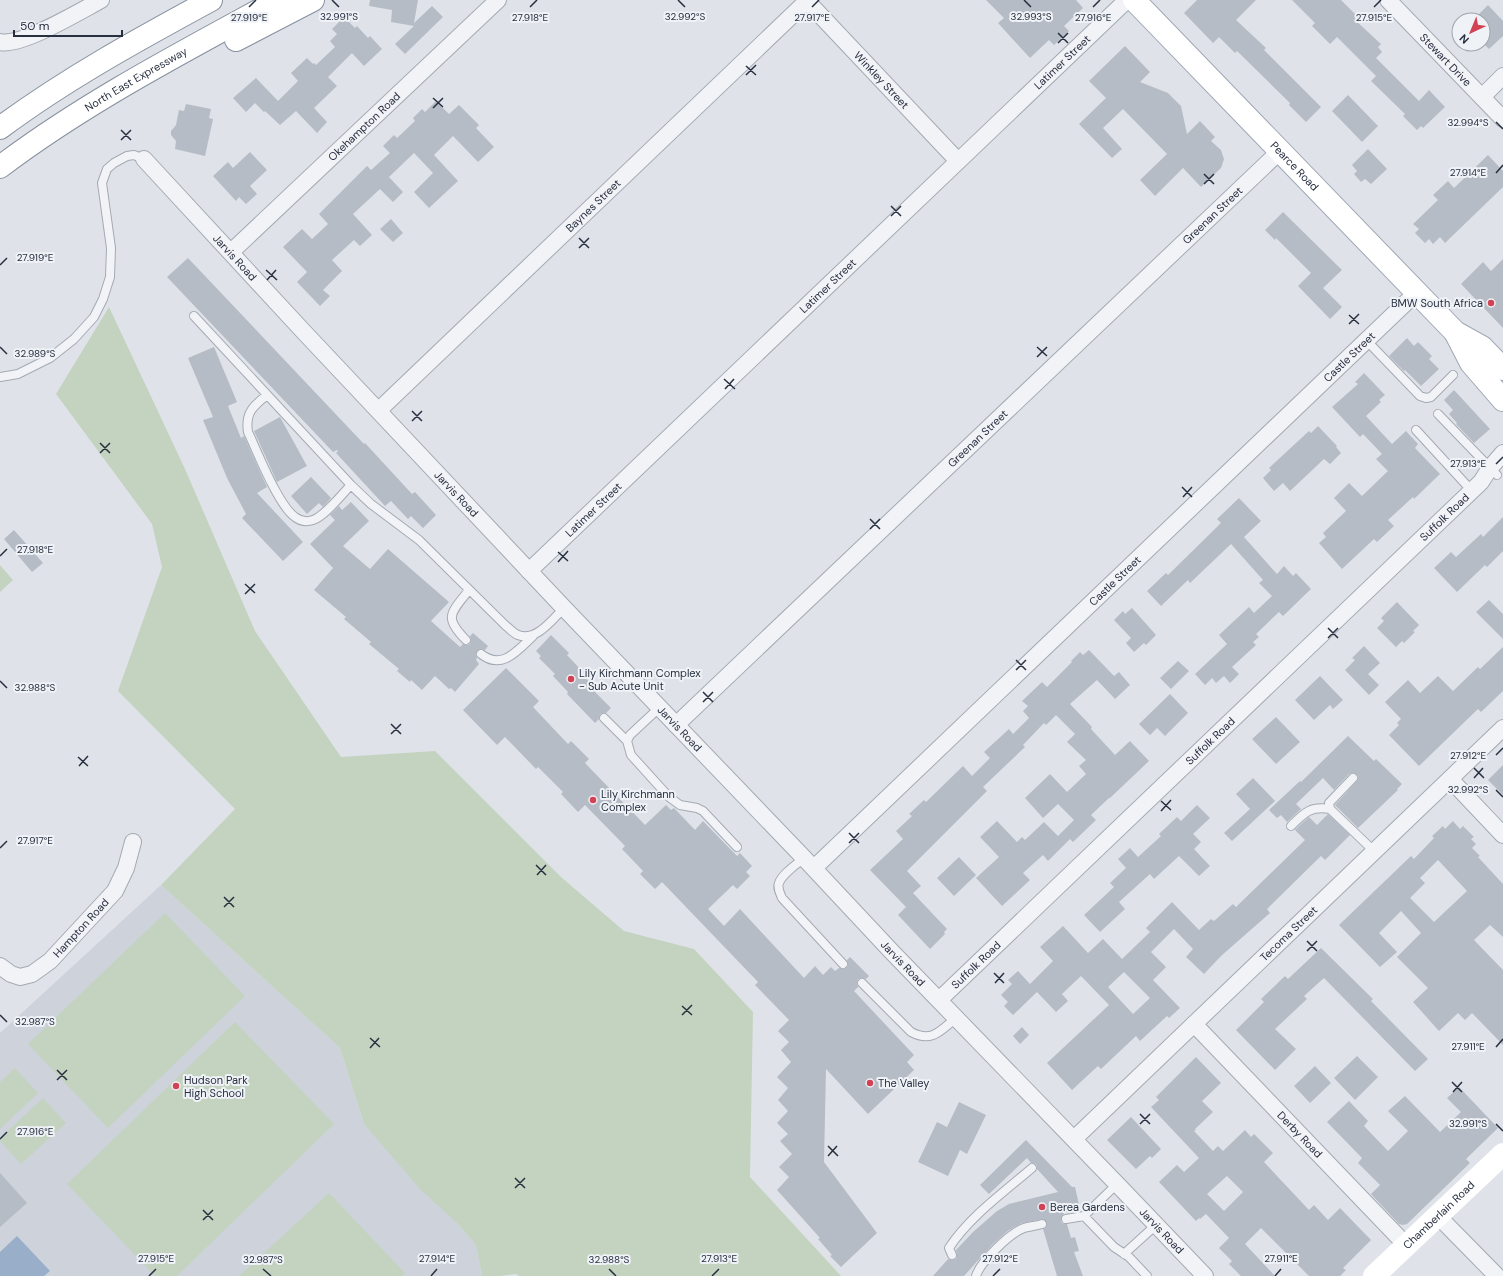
<svg xmlns="http://www.w3.org/2000/svg" width="1503" height="1276" font-family="'DM Sans',sans-serif">
	<style>
		.built { fill: #cdd2db }
		.green { fill: #c4d3c0 }
		.water { fill: #99afc9 }
		.building { fill: #b6bcc5; fill-rule: evenodd }
		.lines { fill: none; stroke-linecap: round; stroke-linejoin: round }
		.lane-casing { stroke: #a4aab3; stroke-width: 10 }
		.street-casing { stroke: #a4aab3; stroke-width: 18 }
		.primary-casing { stroke: #9ea7b4; stroke-width: 24 }
		.highway-casing { stroke: #86909f; stroke-width: 24 }
		.lane { stroke: #f2f3f7; stroke-width: 8 }
		.street { stroke: #f2f3f7; stroke-width: 16 }
		.secondary { stroke: #fff; stroke-width: 22 }
		.primary { stroke: #fff; stroke-width: 22 }
		.highway { stroke: #fff; stroke-width: 22 }
		.ticks { fill: none; stroke: #283040; stroke-width: 1.5 }
		.poi-dot { fill: #d04254; stroke: #eff2f6; stroke-width: 1.5 }
		.labels { text-anchor: middle; stroke-width: 4; stroke-linejoin: round; paint-order: stroke }
		.street-label { font-size: 11px; fill: #283040; stroke: #eff2f6 }
		.poi-label { font-size: 11px; fill: #283040; stroke: #eff2f6; text-anchor: start }
		.ticks-label { font-size: 10px; text-anchor: middle; fill: #283040; stroke: #eff2f6; stroke-width: 4; stroke-linejoin: round; paint-order: stroke }
	</style>
	<rect width="100%" height="100%" fill="#dfe3e9"/>
	<path class="built" d="M161,885L340,1048L364,1124L458,1224L476,1245L482,1276H0V1033Z"/>
	<path class="green" d="M109,307L185,469L255,631L341,757L435,751L561,877L624,931L694,949L753,1012L750,1177L841,1276H519L516,1274L500,1276H482L476,1245L458,1224L420,1189L364,1124L340,1048L161,885L235,809L118,691L162,567L152,524L56,394Z
		M0,565L13,580L0,592Z
		M165,913L245,996L108,1128L28,1044Z
		M235,1022L334,1124L177,1276H155L67,1184Z
		M15,1068L38,1093L0,1129V1082Z
		M43,1098L66,1123L21,1164L0,1141V1138Z
		M329,1193L405,1273L402,1276H239Z"/>
	<path class="water" d="M17,1236L50,1271L44,1276H0V1252Z"/>
	<path class="building" d="M370,0H418L414,23L432,6L443,17L405,54L395,44L414,26L391,22L392,10L369,6Z
		M986,0H1076L1083,8L1064,26L1069,31L1054,45L1049,40L1030,58L998,23L1004,18Z
		M1197,0H1256L1236,20L1266,48L1264,50L1321,107L1306,122L1289,105L1290,103L1237,51L1235,53L1219,37L1213,43L1184,13Z
		M1292,0H1341L1358,17L1355,20L1381,44L1378,47L1382,52L1376,58L1419,101L1429,90L1445,107L1423,128L1421,126L1417,130L1403,116L1405,114L1371,81L1376,76L1337,37L1330,44L1312,26L1315,23Z
		M1488,5L1503,21V36L1489,49L1483,43V20H1473Z
		M344,17L355,28L357,26L368,38L370,36L382,49L364,66L352,53L328,77L337,86L314,108L327,122L317,133L296,111L280,125L265,111L264,112L255,103L246,112L233,98L256,78L278,101L298,81L291,73L307,58L313,64L314,63L316,65L335,47L330,41L337,34L332,29Z
		M1125,46L1150,72L1140,82L1168,93L1181,106L1187,134L1200,121L1215,137L1211,141L1221,150L1224,159L1221,168L1201,187L1183,168L1155,196L1140,180L1167,154L1123,109L1103,128L1122,149L1112,158L1079,124L1106,98L1089,81Z
		M1348,95L1378,126L1362,142L1332,111Z
		M436,101L449,114L459,105L479,125L476,128L494,147L478,162L453,136L434,155L458,181L429,208L414,192L433,173L414,153L389,177L403,192L393,202L380,189L353,214L372,235L360,246L354,240L332,260L342,271L323,290L330,296L320,306L297,282L307,272L283,247L302,229L312,239L328,224L319,214L367,166L371,170L390,153L383,146L394,135L397,138L415,121L413,118L422,109L425,112Z
		M186,104L211,109L209,118L213,119L205,156L175,149L176,141L171,135V131L176,125L179,110L184,111Z
		M1368,149L1387,169L1371,184L1365,179L1361,182L1354,174L1357,171L1352,165Z
		M250,152L267,170L250,186L257,194L246,204L239,197L236,201L213,176L228,162L233,168Z
		M1488,155L1503,171V187L1445,243L1440,237L1433,244L1429,239L1425,243L1415,233L1419,229L1413,224L1438,200L1433,195L1448,181L1454,188Z
		M1283,212L1342,270L1323,288L1342,307L1330,319L1298,286L1311,273L1276,238L1275,240L1265,230Z
		M391,219L403,233L393,242L380,229Z
		M188,258L364,444L365,443L412,494L415,492L436,515L423,528L411,516L408,519L391,501L385,506L336,453L338,451L337,450L333,452L167,277Z
		M1503,259V328L1461,284L1483,262L1491,271Z
		M1407,338L1414,346L1418,342L1432,356L1429,359L1439,369L1421,386L1405,370L1404,371L1389,356Z
		M214,347L237,402L228,406L241,438L244,436L267,487L257,493L303,542L283,561L242,518L246,514L227,478L203,420L213,417L188,358Z
		M1364,373L1385,395L1379,400L1381,402L1366,416L1392,444L1406,431L1418,444L1415,448L1440,474L1414,499L1413,497L1388,520L1394,526L1377,542L1374,539L1342,569L1319,543L1326,537L1323,533L1346,511L1334,498L1349,483L1362,496L1388,471L1376,459L1382,454L1363,434L1360,437L1332,407L1358,384L1355,382Z
		M1454,390L1490,429L1474,443L1456,424L1457,423L1449,414L1453,410L1444,400Z
		M280,417L307,466L277,482L254,431Z
		M1318,426L1337,446L1336,447L1341,453L1330,464L1324,459L1290,491L1283,483L1274,491L1263,478L1271,470L1269,468L1309,431L1311,433Z
		M311,477L331,498L323,507L319,503L307,514L291,496Z
		M1239,498L1261,521L1244,537L1277,574L1284,566L1293,576L1296,573L1311,589L1283,616L1279,612L1256,634L1259,637L1253,642L1256,645L1232,667L1239,674L1230,683L1224,676L1216,683L1212,678L1205,685L1195,674L1227,644L1219,635L1249,607L1254,613L1272,596L1259,583L1263,580L1231,544L1190,583L1188,580L1161,606L1147,591L1166,573L1168,575L1221,523L1217,519Z
		M351,502L369,521L343,546L370,569L388,549L449,602L431,621L460,647L463,644L467,645L470,644L471,639L470,636L473,633L488,646L485,650L481,649L477,651L476,654L477,658L476,660L479,664L455,692L451,688L449,689L435,676L422,690L411,680L410,682L397,671L399,669L369,644L371,642L344,619L346,617L314,590L333,568L310,544L335,520L330,515L339,506L342,510Z
		M1503,517V551L1487,567L1485,565L1457,592L1434,568L1451,552L1456,557L1481,534L1483,537Z
		M14,530L43,563L32,572L4,539Z
		M1489,600L1503,614V639L1476,612Z
		M1397,602L1419,625L1413,631L1415,632L1404,643L1402,641L1396,647L1377,628L1384,621L1381,618Z
		M1132,608L1156,635L1146,645L1144,643L1134,652L1126,643L1131,638L1114,620L1123,611L1125,614Z
		M551,635L569,653L567,655L582,671L580,672L596,689L594,691L611,708L606,713L600,714L599,719L595,723L567,694L568,692L553,676L555,674L539,658L541,656L536,651Z
		M1364,646L1380,663L1368,674L1379,685L1369,695L1345,670L1355,660L1352,658Z
		M1503,647V691L1481,712L1478,709L1419,766L1389,735L1399,725L1397,723L1401,719L1385,702L1408,680L1420,693L1438,676L1453,691L1478,667L1480,669Z
		M1089,650L1114,676L1119,672L1130,685L1115,699L1097,680L1070,704L1092,727L1091,729L1115,755L1130,741L1149,761L1110,798H1109L1091,815L1096,820L1073,842L1070,839L1048,861L1043,855L1023,873L1030,880L1002,906L976,878L999,857L980,837L997,821L1017,842L1022,837L1025,840L1044,822L1058,836L1074,820L1058,804L1043,818L1025,798L1050,774L1067,792L1086,774L1079,766L1086,760L1067,742L1075,734L1056,715L1046,725L1044,723L1023,745L1025,747L983,787L987,791L907,871L921,886L913,893L947,929L944,932L945,934L930,949L898,915L906,907L870,870L903,839L896,831L912,816L909,814L924,800L926,802L963,766L972,776L990,758L984,752L1009,729L1013,734L1029,718L1023,711L1028,706L1022,701L1042,682L1047,687L1072,662L1071,661L1080,652L1083,655Z
		M1178,661L1189,671L1171,689L1160,678Z
		M506,668L539,701L533,707L568,744L571,741L589,759L585,763L645,825L666,805L671,810L674,808L695,830L703,821L737,856L740,853L752,866L746,872L750,876L737,889L733,885L708,909L724,926L740,909L804,978L815,966L823,975L831,967L835,971L839,968L845,969L848,966L847,960L850,957L869,976L866,979L863,978L858,979L857,982L858,987L854,991L914,1055L907,1062L914,1070L868,1114L826,1069L824,1162L877,1233L841,1267L830,1256L832,1255L818,1239L820,1238L777,1190L789,1177L779,1167L792,1154L780,1141L788,1134L777,1123L788,1111L778,1100L788,1088L777,1077L791,1062L781,1050L789,1042L778,1031L789,1020L755,985L758,982L662,882L655,889L640,874L643,871L622,849L625,846L585,805L578,812L561,794L563,792L538,767L536,769L505,737L497,745L463,710Z
		M1320,676L1343,700L1333,709L1330,705L1314,720L1295,700Z
		M1170,694L1188,713L1165,736L1157,728L1150,735L1139,724Z
		M1276,717L1300,742L1276,764L1252,739Z
		M1348,736L1374,761L1376,759L1402,784L1397,789L1398,790L1358,828L1335,805L1357,781L1358,776L1354,773L1349,774L1334,790L1323,778L1298,802L1296,804L1301,809L1287,822L1281,815L1277,818L1269,810L1300,781L1301,782Z
		M1503,765V795L1488,780Z
		M1253,778L1275,801L1232,841L1224,833L1250,809L1236,794Z
		M1197,805L1210,818L1193,834L1201,842L1194,849L1210,866L1199,876L1179,856L1154,879L1150,874L1119,902L1125,909L1100,932L1084,915L1114,887L1110,883L1126,868L1118,859L1130,848L1138,857L1161,836L1159,834L1177,817L1181,821Z
		M1328,814L1350,835L1325,860L1321,856L1267,909L1270,913L1221,956L1204,974L1186,957L1193,949L1174,929L1151,952L1166,967L1153,980L1180,1008L1169,1018L1167,1016L1140,1041L1136,1036L1101,1069L1098,1066L1072,1090L1047,1063L1109,1005L1081,976L1062,994L1068,1001L1056,1012L1037,992L1013,1015L1004,1006L1008,1002L1001,995L1012,984L1008,980L1018,971L1030,984L1053,961L1040,947L1063,926L1088,953L1103,939L1122,959L1150,932L1146,928L1172,902L1199,930L1211,919L1214,921L1233,904L1236,907L1305,840L1295,830L1303,822L1309,817L1317,825ZM1124,972L1150,998L1133,1014L1108,987Z
		M1453,821L1460,829L1463,826L1474,837L1471,839L1476,844L1472,848L1480,856L1478,857L1503,884V937L1490,925L1474,940L1503,970V1045L1472,1013L1465,1020L1458,1013L1439,1031L1413,1002L1428,988L1397,957L1421,933L1401,911L1379,933L1397,952L1380,967L1339,925L1411,856L1414,859L1434,838L1432,836L1443,826L1445,829ZM1438,860L1467,891L1434,922L1410,898L1425,883L1420,878Z
		M959,857L976,875L954,896L937,878Z
		M1321,948L1373,999L1371,1001L1428,1059L1415,1071L1324,978L1304,996L1307,999L1275,1029L1296,1049L1275,1070L1236,1030L1264,1002L1261,999L1285,976L1288,979Z
		M1022,1027L1029,1035L1020,1044L1013,1036Z
		M1357,1056L1378,1077L1355,1100L1334,1078Z
		M1196,1057L1221,1083L1202,1101L1213,1112L1195,1129L1196,1130L1194,1131L1213,1151L1218,1146L1223,1151L1245,1130L1251,1137L1254,1134L1273,1153L1264,1162L1309,1210L1314,1205L1328,1220L1340,1208L1371,1240L1343,1268L1346,1270L1340,1276H1309L1261,1228L1245,1244L1275,1276H1241L1229,1264L1232,1261L1219,1248L1229,1238L1206,1214L1200,1219L1199,1218L1196,1221L1159,1182L1177,1165L1184,1172L1199,1158L1151,1107L1159,1100L1156,1097ZM1227,1176L1243,1192L1224,1211L1207,1194Z
		M1315,1066L1331,1083L1310,1103L1294,1086Z
		M1459,1087L1498,1128L1466,1159L1470,1163L1407,1224L1403,1225L1399,1224L1371,1194L1380,1185L1358,1163L1362,1158L1327,1122L1349,1101L1368,1121L1364,1126L1388,1151L1408,1131L1388,1111L1405,1096L1440,1132L1461,1112L1447,1098Z
		M959,1102L986,1115L967,1154L960,1150L948,1176L918,1162L937,1122L947,1127Z
		M1131,1117L1161,1149L1152,1158L1150,1156L1136,1169L1107,1140Z
		M1026,1140L1072,1187H1075L1080,1209L1064,1213L1061,1220L1062,1223L1067,1224L1071,1238L1075,1237L1079,1251L1074,1252L1083,1276H1057L1043,1229L1046,1227L1047,1223L1043,1219L1022,1223L1009,1230L992,1245L964,1276H933L948,1259L952,1260L956,1259L957,1255L956,1250L973,1232L997,1211L1009,1204L1058,1192L1037,1169L1036,1164L1031,1163L1027,1158L989,1194L980,1185Z
		M0,1173L27,1203L0,1227Z"/>
	<g class="lines">
		<g class="lane-casing">
			<path id="lane" d="M194,316L351,485L371,504L419,540L505,625C509,628 513,633 518,635C536,642 552,620 564,608
				M1367,341L1420,396L1426,398L1431,397L1453,375
				M0,377L18,374L50,358L74,339L94,317L103,299L110,277L111,248L102,183L107,169L114,163L127,156L134,155L144,159
				M267,395C253,406 245,413 248,432C258,453 278,505 295,517C300,521 307,522 313,520C325,516 342,494 351,485
				M1438,414L1497,475
				M1416,430L1472,491
				M466,640C443,617 451,613 469,590
				M481,654C502,671 518,650 533,636
				M659,708L630,735L627,741L631,755L669,797L680,805L697,808L703,811L737,847
				M604,718L627,741
				M1330,809L1329,803L1353,778
				M1291,826C1304,813 1310,806 1330,809L1375,852
				M804,858C797,864 782,874 779,883C777,888 780,893 782,898L843,964
				M862,983L911,1032C932,1043 940,1031 956,1018
				M1084,1216L1114,1247L1129,1257L1147,1276
				M1066,1219L1084,1216L1117,1184
				M1124,1254L1156,1225
				M952,1255L949,1248C969,1217 1004,1192 1032,1168
				M976,1276C980,1262 1010,1233 1024,1228C1030,1226 1036,1226 1042,1224"/>
		</g>
		<g class="street-casing">
			<g id="street">
				<path id="s1" d="M806,0L958,161"/>
				<path id="s2" d="M1388,0L1503,119"/>
				<path d="M0,42C21,47 80,11 101,0"/>
				<path d="M1482,97L1503,76"/>
				<path id="s3" d="M144,159L303,331L564,608L804,858L892,952L1117,1184L1205,1276"/>
				<path id="s4" d="M231,252L498,0"/>
				<path id="s5" d="M379,410L807,1"/>
				<path id="s6" d="M529,571L1127,0"/>
				<path id="s7" d="M676,725L1279,152"/>
				<path d="M1450,779L1503,835"/>
				<path id="s8" d="M814,868L1416,293"/>
				<path id="s9" d="M0,966L11,974L20,977L32,974L50,961L115,891L126,868L133,842"/>
				<path id="s10" d="M939,1000L1481,482L1490,468L1503,453"/>
				<path id="s11" d="M1194,1024L1406,1245"/>
				<path id="s12" d="M1074,1139L1503,728"/>
				<path d="M1438,1216L1497,1276"/>
			</g>
		</g>
		<g class="primary-casing">
			<g id="primary">
				<path id="s14" d="M1134,0L1455,332L1471,363L1503,400"/>
				<path d="M1455,332L1482,347L1503,369"/>
			</g>
		</g>
		<g class="highway-casing">
			<g id="highway">
				<path d="M236,40L313,0"/>
				<path d="M0,128C66,79 139,39 211,0"/>
				<path id="s15" d="M0,167C86,102 183,52 278,0"/>
			</g>
		</g>
		<use href="#lane" class="lane"/>
		<use href="#street" class="street"/>
		<path class="secondary" id="s13" d="M1374,1276L1503,1154"/>
		<use href="#primary" class="primary"/>
		<use href="#highway" class="highway"/>
	</g>
	<path class="ticks" d="M332,0L339,7M678,0L685,7M1024,0L1031,7M249,7L256,0M530,7L537,0M812,7L819,0M1093,7L1100,0M1374,7L1381,0M1058,33L1068,43M1058,43L1068,33M746,66L756,75M746,75L756,65M433,98L443,107M433,108L443,98M1496,122L1503,129M121,130L131,140M121,140L131,130M1496,173L1503,165M1204,174L1214,184M1204,184L1214,174M891,206L901,216M891,216L901,206M579,238L589,248M579,248L589,238M0,265L7,258M266,270L277,280M267,280L276,270M1349,315L1359,324M1349,324L1359,314M0,347L7,354M1037,347L1047,356M1037,357L1047,347M724,379L735,389M725,389L734,379M412,411L422,421M412,421L422,411M100,443L110,453M100,453L110,443M1496,464L1503,457M1182,487L1192,497M1183,497L1192,487M870,519L880,529M870,529L880,519M558,552L568,561M0,556L7,549M558,562L568,551M245,584L255,593M245,594L255,584M1328,628L1338,638M1328,638L1338,628M1016,660L1026,670M1016,670L1026,660M0,681L7,688M703,692L713,702M703,702L713,692M391,724L401,734M391,734L401,724M1496,755L1503,748M78,757L88,766M79,766L88,756M1474,768L1484,778M1474,778L1483,768M1496,790L1503,797M1161,801L1171,810M1161,811L1171,800M849,833L859,843M849,843L859,833M0,848L7,841M536,865L546,875M537,875L546,865M224,897L234,907M224,907L234,897M1307,941L1317,951M1307,951L1317,941M994,973L1004,983M995,983L1004,973M682,1006L692,1015M0,1015L7,1022M682,1015L692,1005M370,1038L380,1047M1496,1047L1503,1039M370,1048L379,1038M57,1070L67,1080M57,1080L67,1070M1452,1082L1462,1092M1453,1092L1462,1082M1140,1114L1150,1124M1140,1124L1150,1114M1496,1124L1503,1131M0,1139L7,1132M828,1146L838,1156M828,1156L837,1146M515,1178L525,1188M515,1188L525,1178M203,1210L213,1220M203,1220L213,1210M263,1269L271,1276M609,1269L616,1276M149,1276L156,1269M431,1276L437,1269M712,1276L719,1269M993,1276L1000,1269M1275,1276L1281,1269"/>
	<g class="poi-dot">
		<circle cx="1491" cy="303" r="4"/>
		<circle cx="571" cy="679" r="4"/>
		<circle cx="593" cy="800" r="4"/>
		<circle cx="870" cy="1083" r="4"/>
		<circle cx="176" cy="1086" r="4"/>
		<circle cx="1042" cy="1207" r="4"/>
	</g>
	<g class="labels">
		<g class="street-label">
			<text dy="4" stroke="none"><textPath href="#s2" startOffset="83">Stewart Drive</textPath></text>
			<text dy="4" stroke="none"><textPath href="#s6" startOffset="737">Latimer Street</textPath></text>
			<text dy="4" stroke="none"><textPath href="#s15" startOffset="162">North East Expressway</textPath></text>
			<text dy="4" stroke="none"><textPath href="#s1" startOffset="110">Winkley Street</textPath></text>
			<text dy="4" stroke="none"><textPath href="#s4" startOffset="183">Okehampton Road</textPath></text>
			<text dy="4" stroke="none"><textPath href="#s14" startOffset="231">Pearce Road</textPath></text>
			<text dy="4" stroke="none"><textPath href="#s5" startOffset="296">Baynes Street</textPath></text>
			<text dy="4" stroke="none"><textPath href="#s7" startOffset="740">Greenan Street</textPath></text>
			<text dy="4" stroke="none"><textPath href="#s3" startOffset="134">Jarvis Road</textPath></text>
			<text dy="4" stroke="none"><textPath href="#s6" startOffset="413">Latimer Street</textPath></text>
			<text dy="4" stroke="none"><textPath href="#s8" startOffset="740">Castle Street</textPath></text>
			<text dy="4" stroke="none"><textPath href="#s7" startOffset="416">Greenan Street</textPath></text>
			<text dy="4" stroke="none"><textPath href="#s3" startOffset="458">Jarvis Road</textPath></text>
			<text dy="4" stroke="none"><textPath href="#s6" startOffset="89">Latimer Street</textPath></text>
			<text dy="4" stroke="none"><textPath href="#s10" startOffset="699">Suffolk Road</textPath></text>
			<text dy="4" stroke="none"><textPath href="#s8" startOffset="416">Castle Street</textPath></text>
			<text dy="4" stroke="none"><textPath href="#s3" startOffset="782">Jarvis Road</textPath></text>
			<text dy="4" stroke="none"><textPath href="#s10" startOffset="375">Suffolk Road</textPath></text>
			<text dy="4" stroke="none"><textPath href="#s9" startOffset="103">Hampton Road</textPath></text>
			<text dy="4" stroke="none"><textPath href="#s12" startOffset="297">Tecoma Street</textPath></text>
			<text dy="4" stroke="none"><textPath href="#s3" startOffset="1106">Jarvis Road</textPath></text>
			<text dy="4" stroke="none"><textPath href="#s10" startOffset="51">Suffolk Road</textPath></text>
			<text dy="4" stroke="none"><textPath href="#s11" startOffset="153">Derby Road</textPath></text>
			<text dy="4" stroke="none"><textPath href="#s13" startOffset="89">Chamberlain Road</textPath></text>
			<text dy="4" stroke="none"><textPath href="#s3" startOffset="1478">Jarvis Road</textPath></text>
		</g>
		<g class="poi-label">
			<text x="1483" y="307" text-anchor="end">BMW South Africa</text>
			<text x="579" y="677">Lily Kirchmann Complex<tspan x="579" dy="13">- Sub Acute Unit</tspan></text>
			<text x="601" y="798">Lily Kirchmann<tspan x="601" dy="13">Complex</tspan></text>
			<text x="184" y="1084">Hudson Park<tspan x="184" dy="13">High School</tspan></text>
			<text x="878" y="1087">The Valley</text>
			<text x="1050" y="1211">Berea Gardens</text>
		</g>
	</g>
	<g class="ticks-label">
		<text x="339" y="20">32.991°S</text>
		<text x="1031" y="20">32.993°S</text>
		<text x="685" y="20">32.992°S</text>
		<text x="249" y="21">27.919°E</text>
		<text x="530" y="21">27.918°E</text>
		<text x="812" y="21">27.917°E</text>
		<text x="1093" y="21">27.916°E</text>
		<text x="1374" y="21">27.915°E</text>
		<text x="1468" y="126">32.994°S</text>
		<text x="1468" y="176">27.914°E</text>
		<text x="35" y="261">27.919°E</text>
		<text x="35" y="357">32.989°S</text>
		<text x="1468" y="467">27.913°E</text>
		<text x="35" y="553">27.918°E</text>
		<text x="35" y="691">32.988°S</text>
		<text x="1468" y="759">27.912°E</text>
		<text x="1468" y="793">32.992°S</text>
		<text x="35" y="844">27.917°E</text>
		<text x="35" y="1025">32.987°S</text>
		<text x="1468" y="1050">27.911°E</text>
		<text x="1468" y="1127">32.991°S</text>
		<text x="35" y="1135">27.916°E</text>
		<text x="156" y="1262">27.915°E</text>
		<text x="437" y="1262">27.914°E</text>
		<text x="719" y="1262">27.913°E</text>
		<text x="1000" y="1262">27.912°E</text>
		<text x="1281" y="1262">27.911°E</text>
		<text x="263" y="1263">32.987°S</text>
		<text x="609" y="1263">32.988°S</text>
	</g>
	<g transform="translate(1471 32) rotate(224)"><circle r="19" fill="#eff2f6" stroke="#9fa4ad"/>
	<path d="M0-3L7 15L0 10L-7 15Z" fill="#d04254"/>
	<text y="-6" font-size="11" font-weight="bold" text-anchor="middle" fill="#283040">N</text>
	</g>
	<path d="M14 30v6h108v-6" fill="none" stroke="#283040" stroke-width="2"/>
	<text x="20" y="30" font-size="12" fill="#283040" stroke="#eff2f6" stroke-width="3" paint-order="stroke">50 m</text>
</svg>
